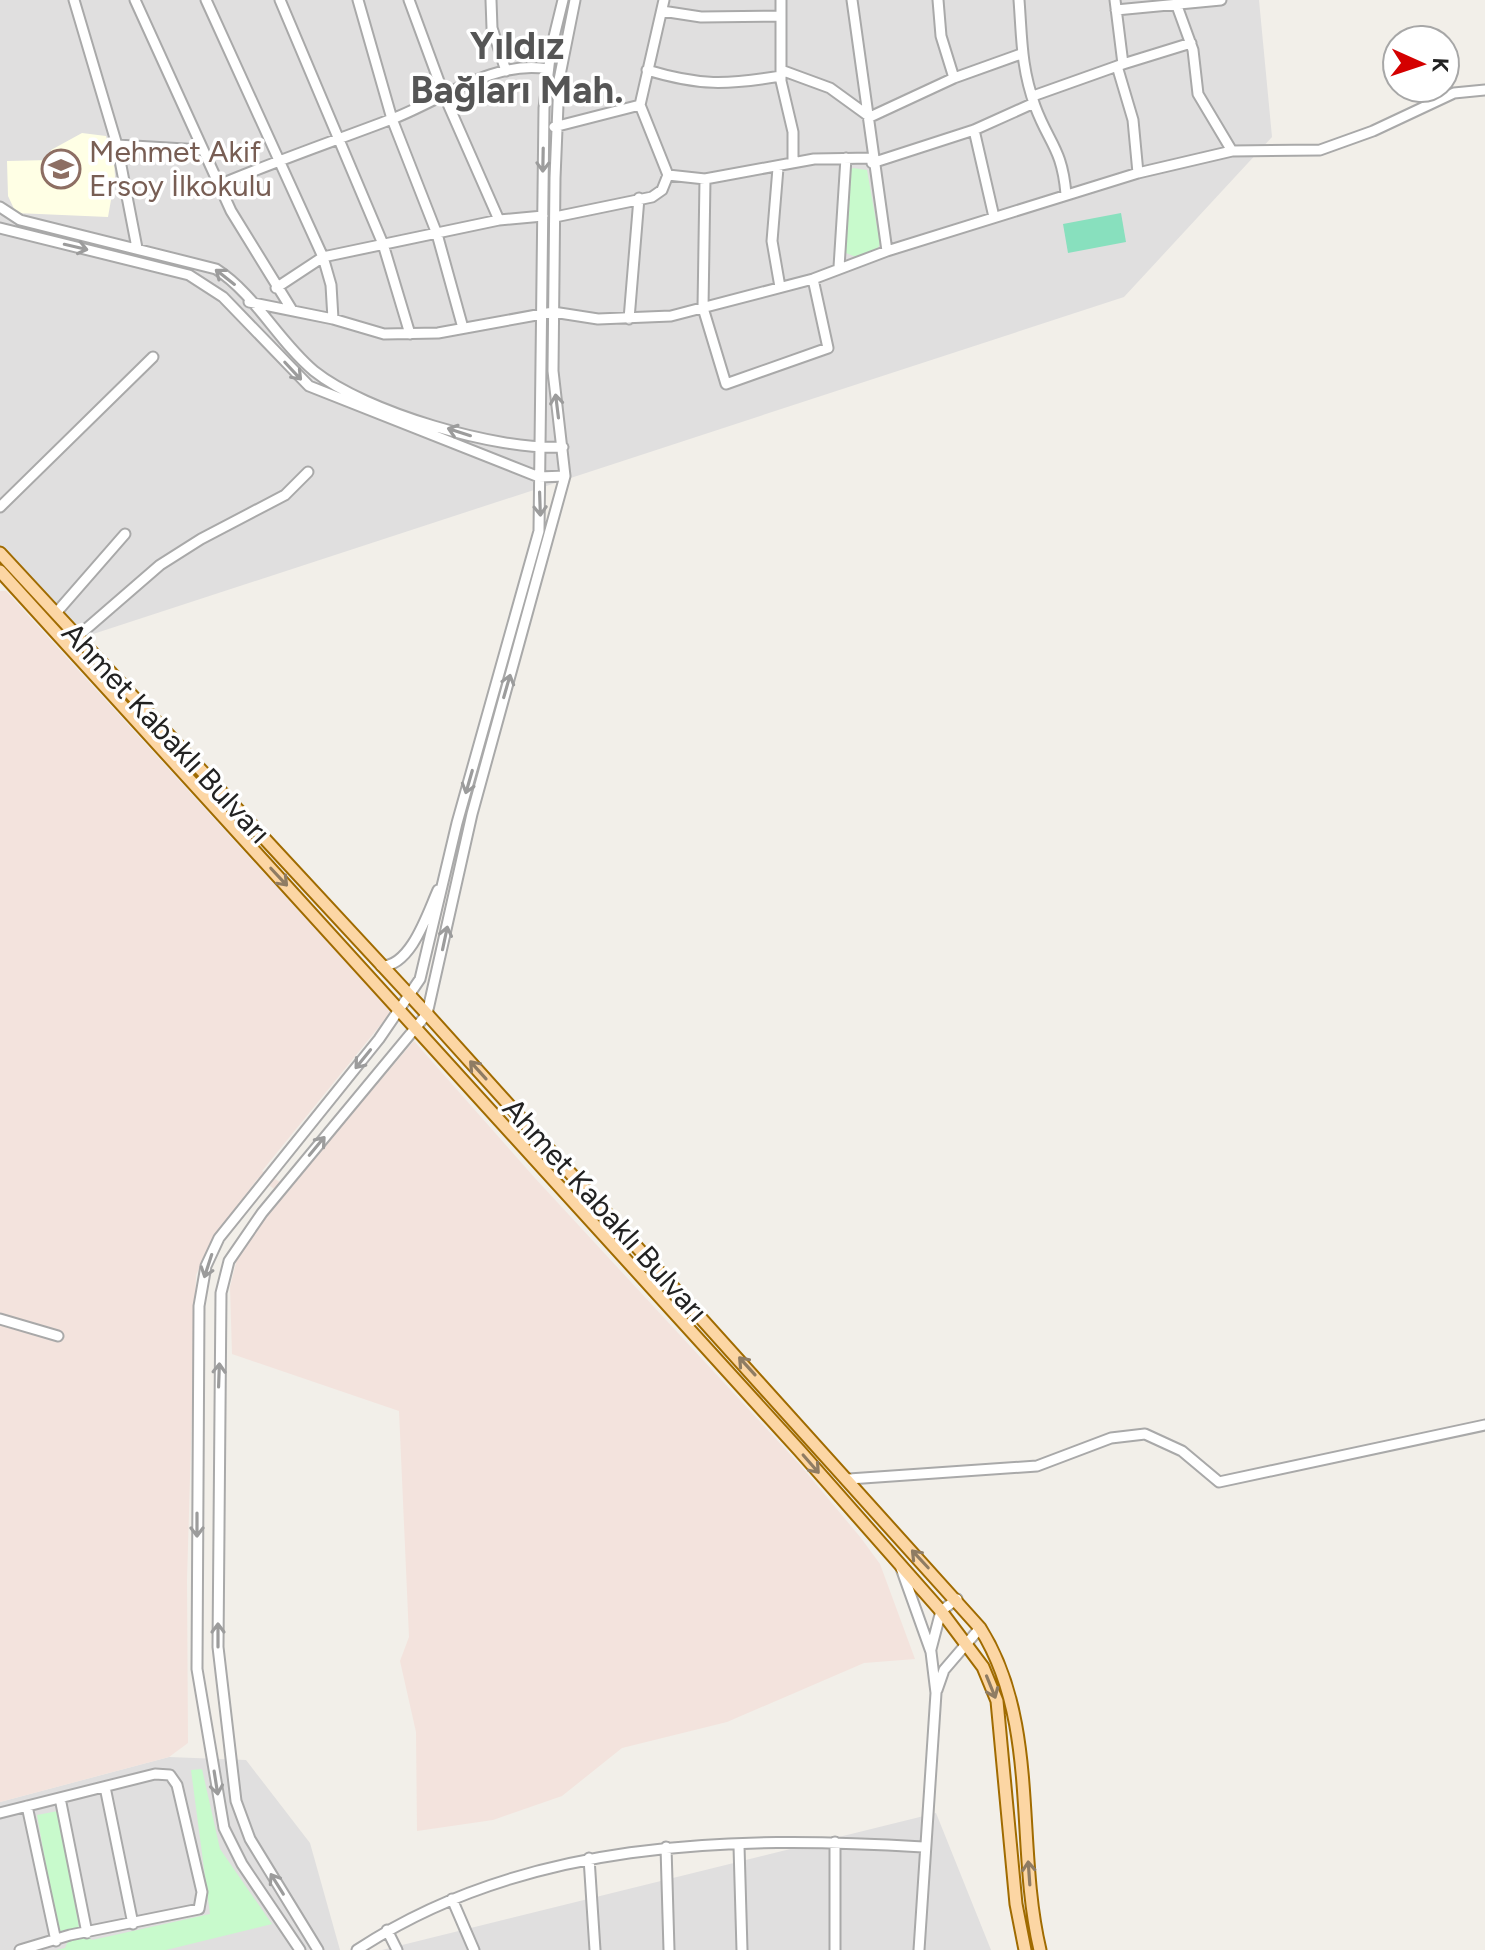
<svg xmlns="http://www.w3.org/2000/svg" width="1485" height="1950" font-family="Figtree,sans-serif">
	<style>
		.residential { fill: #e0dfdf }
		.education { fill: #ffffe5 }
		.military { fill: #f3e3dd }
		.park { fill: #c8facc }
		.pitch { fill: #88e0be }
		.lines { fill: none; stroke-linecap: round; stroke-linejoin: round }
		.minor-casing { stroke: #a9a9a9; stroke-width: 13 }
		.major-casing { stroke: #a06b00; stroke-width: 15 }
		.minor { stroke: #fff; stroke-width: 9 }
		.major { stroke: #fcd6a4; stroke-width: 11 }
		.oneway { stroke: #9c9c9c }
		.oneway2 { stroke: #8f7c63 }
		.labels { text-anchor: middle; stroke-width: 7; stroke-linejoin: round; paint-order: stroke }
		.education-label { font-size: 30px; fill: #785e54; stroke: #fff; text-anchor: start }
		.street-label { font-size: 30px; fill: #222; stroke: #fff }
		.district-label { font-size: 38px; font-weight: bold; fill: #555; stroke: #fff }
	</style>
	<rect width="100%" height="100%" fill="#f2efe9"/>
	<path class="residential" d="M0,0H1259L1272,137L1124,297L84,637L0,549Z
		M169,1757L246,1760L310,1843L340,1950H0V1802Z
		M936,1813L991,1950H382Z"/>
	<path class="education" d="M82,133L106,136L114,160L115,177L108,217L16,213L8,196L7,161L50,160L51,150Z"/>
	<path class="military" d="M0,591H6L391,1012L262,1171L288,1187L414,1041L534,1177L801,1466L861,1538L880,1564L915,1659L864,1663L727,1722L622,1748L562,1796L493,1820L417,1831L416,1732L400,1661L409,1637L399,1411L232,1354L230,1287L238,1255L282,1194L258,1178L214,1236L196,1275L187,1580L188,1743L169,1757L0,1802Z"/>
	<path class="park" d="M853,168L867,170L880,244L878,248L856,257L846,253L849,171Z
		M202,1769L220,1849L272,1924L166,1950H56L65,1948L68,1941L88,1937L92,1940L210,1914L191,1770Z
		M58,1811L79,1927L58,1933L37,1815Z"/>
	<path class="pitch" d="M1121,213L1126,242L1068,253L1063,224Z"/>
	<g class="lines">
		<g class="minor-casing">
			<path id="minor" d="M74,0L117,145L137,248
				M135,0L231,211L292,310
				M206,0L323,257L331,285L333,319
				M280,0L383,244L410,334
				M358,0L392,119L437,234L463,328
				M409,0L444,95L499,220
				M491,0L492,28L506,71
				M664,0L640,105L668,175L705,179L814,159L872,158
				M781,0V81L793,132V162
				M852,0L887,251
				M938,0L941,36L954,78
				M1019,0C1022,39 1021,67 1035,106C1049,144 1062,148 1066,194
				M1116,10L1221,0
				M662,11L701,17L780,16
				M1123,64L1191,43
				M1117,66L1133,120L1138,173
				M647,70C700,86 726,85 781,76
				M781,70L830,88L870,117L954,78L1021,54
				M1033,96L1123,64L1115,0
				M554,127L640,105
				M974,130L994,217
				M117,145L202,150
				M1232,151L1320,150L1373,131L1454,93L1485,90
				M872,163L974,130L1034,103
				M778,168L772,241L780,287
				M705,179L703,308L726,384L828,348L813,279
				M219,185C276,161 334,141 392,119C440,101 494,59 548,69
				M0,207L20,220L216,269C255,294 278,341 314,371C365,412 498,451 563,447
				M555,217L652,197L662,190L668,175
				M0,228L189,275L223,297L309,386L539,477L565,476
				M839,267L846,158
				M276,288L323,257L499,220L543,216
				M249,302L333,319L384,334L438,333L553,312L598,319L671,316L813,279L887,251L1138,173L1232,151L1198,94L1193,50L1177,6
				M629,319L639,198
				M0,507L153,357
				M56,613L125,534
				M78,636L160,565L201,539L285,495L308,472
				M381,966C411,967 428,912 438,890
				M0,1319L58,1336
				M849,1479L1037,1466L1111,1438L1145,1434L1182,1451L1219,1482L1485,1425
				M901,1568L931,1652L936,1693L919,1950
				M931,1649L941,1611L957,1599
				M937,1690L944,1670L980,1628
				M105,1787L133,1924
				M60,1798L87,1933
				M27,1806L56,1941
				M0,1813L155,1774L170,1775L177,1785L202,1892L199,1909L70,1935L20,1950
				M739,1846L742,1950
				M666,1847L669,1950
				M589,1858L595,1950
				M452,1899L474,1950
				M387,1930L397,1950
				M300,1950L242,1864L224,1828L197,1669L199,1306L206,1266L219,1238L379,1039L420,979L457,823L539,531L544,108L551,49L563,0
				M318,1950L250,1839L236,1801L218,1647L221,1293L229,1261L262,1213L427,1014L472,814L565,476L553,371L555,178L559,80L575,0
				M357,1950C523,1840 731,1835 923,1847
				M835,1950V1842"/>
		</g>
		<g class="major-casing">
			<path id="major" d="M0,553L427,1014L980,1628C1040,1723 1015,1845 1040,1950
				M0,571L799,1450L941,1611L983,1667L997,1701L1016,1904L1025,1950"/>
		</g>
		<use href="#minor" class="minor"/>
		<use href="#major" class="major"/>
	</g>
	<defs><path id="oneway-shaft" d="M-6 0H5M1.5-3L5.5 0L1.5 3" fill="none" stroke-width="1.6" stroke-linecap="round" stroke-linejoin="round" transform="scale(2)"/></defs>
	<g class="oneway">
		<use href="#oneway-shaft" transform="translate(543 160) rotate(91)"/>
		<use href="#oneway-shaft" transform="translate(76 247) rotate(13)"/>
		<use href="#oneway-shaft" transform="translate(225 277) rotate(-142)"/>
		<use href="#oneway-shaft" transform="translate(293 371) rotate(47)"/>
		<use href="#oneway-shaft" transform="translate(557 406) rotate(-97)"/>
		<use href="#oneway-shaft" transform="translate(459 432) rotate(-162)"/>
		<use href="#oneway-shaft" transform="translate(540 504) rotate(88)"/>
		<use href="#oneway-shaft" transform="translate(507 686) rotate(-74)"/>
		<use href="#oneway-shaft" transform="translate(469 782) rotate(106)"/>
		<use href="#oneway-shaft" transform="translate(445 938) rotate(-78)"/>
		<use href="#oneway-shaft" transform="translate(363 1059) rotate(129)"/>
		<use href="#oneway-shaft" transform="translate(317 1146) rotate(-50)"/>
		<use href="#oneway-shaft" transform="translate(208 1266) rotate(108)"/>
		<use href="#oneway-shaft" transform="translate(219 1375) rotate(-88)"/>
		<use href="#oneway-shaft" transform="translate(197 1525) rotate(90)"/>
		<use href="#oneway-shaft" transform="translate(218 1635) rotate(-90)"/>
		<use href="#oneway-shaft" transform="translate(216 1783) rotate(81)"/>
		<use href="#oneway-shaft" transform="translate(277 1884) rotate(-122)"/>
	</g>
	<g class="oneway2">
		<use href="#oneway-shaft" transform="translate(279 877) rotate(47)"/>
		<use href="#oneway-shaft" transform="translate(478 1070) rotate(-132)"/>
		<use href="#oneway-shaft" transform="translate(747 1366) rotate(-132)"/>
		<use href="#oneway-shaft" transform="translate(811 1464) rotate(49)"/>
		<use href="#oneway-shaft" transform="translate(920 1559) rotate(-133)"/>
		<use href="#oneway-shaft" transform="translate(991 1687) rotate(68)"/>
		<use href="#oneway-shaft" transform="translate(1029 1873) rotate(-94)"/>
	</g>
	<defs>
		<g id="school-ring" transform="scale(2)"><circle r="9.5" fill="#fff" stroke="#8d6e63" stroke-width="1.5"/><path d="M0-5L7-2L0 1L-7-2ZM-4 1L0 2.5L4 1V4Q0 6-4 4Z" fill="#8d6e63"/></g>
	</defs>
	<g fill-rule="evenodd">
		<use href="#school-ring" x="61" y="169"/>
	</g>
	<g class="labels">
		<g class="education-label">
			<text x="89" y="162">Mehmet Akif<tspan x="89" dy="34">Ersoy İlkokulu</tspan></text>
		</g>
		<g class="street-label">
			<text transform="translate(166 733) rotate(47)" y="10">Ahmet Kabaklı Bulvarı</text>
			<text transform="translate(605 1210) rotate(48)" y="10">Ahmet Kabaklı Bulvarı</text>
		</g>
		<g class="district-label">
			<text x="517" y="59">Yıldız<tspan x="517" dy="44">Bağları Mah.</tspan></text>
		</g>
	</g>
	<g transform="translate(1421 64) rotate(93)"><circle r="38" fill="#ffffff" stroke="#a7a7a7" stroke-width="2"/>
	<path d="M0-6L14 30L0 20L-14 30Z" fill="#d40000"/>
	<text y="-12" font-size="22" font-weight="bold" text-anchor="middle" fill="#222222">K</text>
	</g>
</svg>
